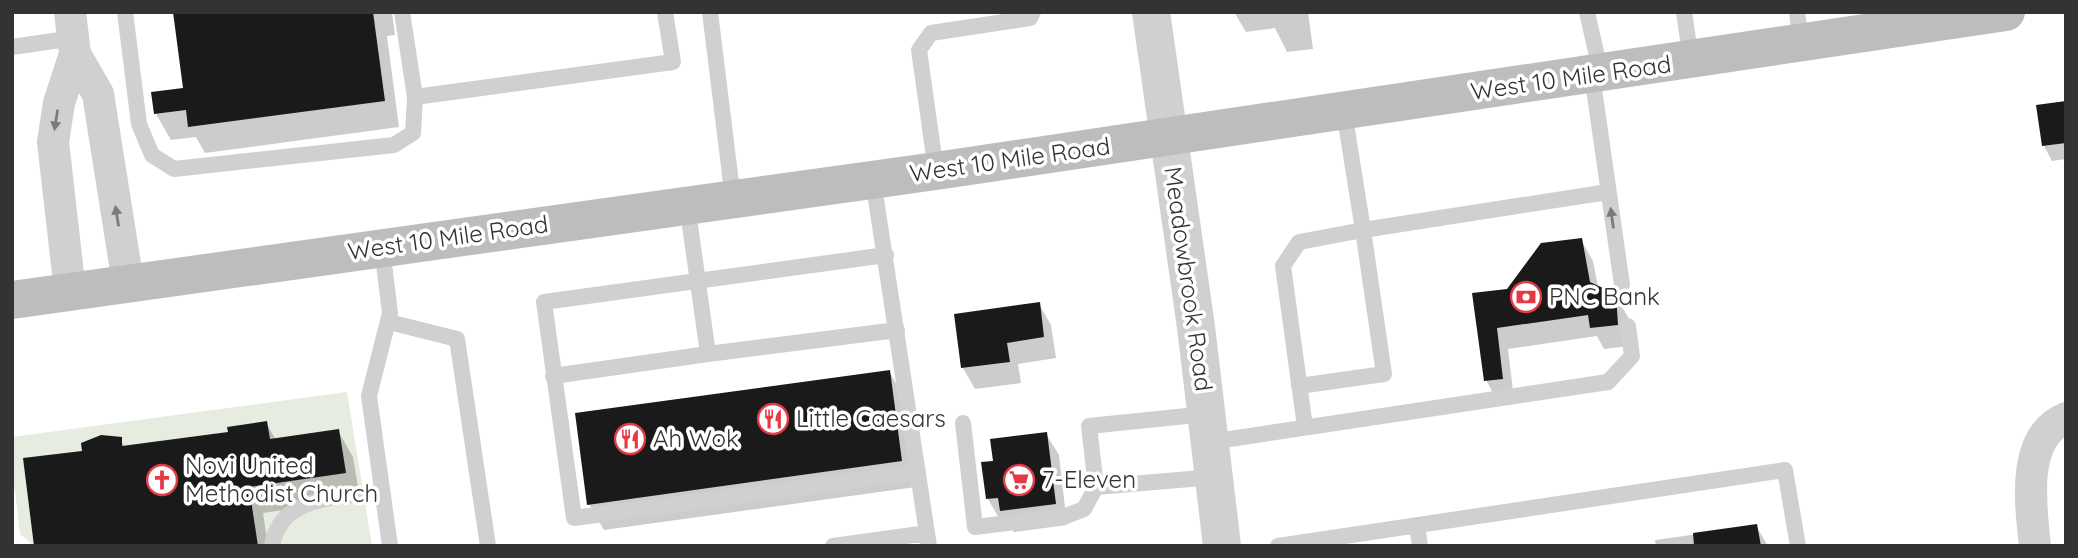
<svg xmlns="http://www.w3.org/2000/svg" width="2078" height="558" font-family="Quicksand,sans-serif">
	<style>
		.green { fill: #e6ecdf }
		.shadow { fill: #0003 }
		.building { fill: #1a1a1a }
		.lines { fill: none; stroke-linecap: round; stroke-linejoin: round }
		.service { stroke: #d0d0d0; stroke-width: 16 }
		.minor { stroke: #d0d0d0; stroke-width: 32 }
		.tertiary { stroke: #d0d0d0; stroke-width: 38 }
		.secondary { stroke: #bdbdbd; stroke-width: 38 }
		.oneway { fill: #7a7a7a }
		.labels { text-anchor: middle; stroke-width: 7; stroke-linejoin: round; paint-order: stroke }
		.street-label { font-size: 24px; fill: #333; stroke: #fff }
		.poi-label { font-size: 24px; fill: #333; stroke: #fff; text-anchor: start }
	</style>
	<rect width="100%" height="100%" fill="#fff"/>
	<path class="green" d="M347,392L372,546H34L20,534L15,490L12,489V437Z"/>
	<path class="shadow" d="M175,12H392L395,35L387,36L399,127L205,153L196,137L171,140L156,114L185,89Z
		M1234,12H1308L1313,49L1287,52L1275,28L1246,32Z
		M2066,103V159L2052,161L2044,146Z
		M1581,240L1593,261L1598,287L1615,295L1628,317L1629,346L1604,349L1597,336L1508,349L1514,400L1498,402L1486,380L1474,294L1508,290Z
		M1039,304L1051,325L1056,358L1018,364L1021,383L975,389L963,368L956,315Z
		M889,371L904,398L916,487L604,530L589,504Z
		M266,423L276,440L338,431L353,457L360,499L263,513L268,546H37L84,452L120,439L125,447L230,434Z
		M1046,434L1059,455L1067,525L1014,532L1006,520H1000L988,499L995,462Z
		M1756,526L1768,546H1656L1655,540Z"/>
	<path class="building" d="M173,12H373L385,101L188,127L186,110L154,114L151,92L183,88Z
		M2066,101V143L2042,146L2036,105Z
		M1582,238L1590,282L1616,294L1618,325L1590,328L1588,315L1497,328L1503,379L1484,381L1472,293L1507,289L1541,243Z
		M1040,302L1044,337L1007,343L1010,362L961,368L954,314Z
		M890,370L902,461L587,505L575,413Z
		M267,421L270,439L339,429L346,473L249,487L258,546H34L23,458L82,451L81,443L101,435L122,437V446L228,432L227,427Z
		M1047,432L1056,504L1000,511L998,498L986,499L981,462L993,461L990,439Z
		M1757,524L1761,546H1694L1693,533Z"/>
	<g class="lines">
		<path class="service" d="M125,12L139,124L152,155L174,169L394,145L413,133L415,97
			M402,12L415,97L673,62L665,12
			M710,12L733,199
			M1587,12L1601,74
			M1684,12L1691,60
			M1797,12L1801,44
			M12,47L74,38
			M1592,75L1622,285
			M936,171L919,50L931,33L1030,18L1033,12
			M873,180L929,546
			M687,204L708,354L897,330
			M382,248L390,313L369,396L390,546
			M886,255L544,302L574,518L918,472
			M389,322L457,339L488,546
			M553,376L708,354
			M1299,386L1384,374L1363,230L1608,192
			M1206,414L1089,426L1096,487L1214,477
			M963,423L975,527L1066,516L1084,509L1096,487
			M1305,427L1283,266L1299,242L1363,230L1344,111
			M1210,442L1608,382L1632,356L1628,326
			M1417,525L1420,546
			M272,546C280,494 340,498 382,492
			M833,546L927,533
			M1278,546L1785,470L1798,546"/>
		<path class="minor" d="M75,54L98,94L128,283
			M70,291L53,142L59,103L75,54L70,12
			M2035,546C2031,507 2020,437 2066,418"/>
		<path class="tertiary" d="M1151,12L1196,327L1222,546"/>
		<path class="secondary" d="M12,300L936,171L2006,12"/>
	</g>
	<defs><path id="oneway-solid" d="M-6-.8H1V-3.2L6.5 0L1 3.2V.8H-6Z" transform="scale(1.75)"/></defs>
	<g class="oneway">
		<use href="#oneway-solid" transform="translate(56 120) rotate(99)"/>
		<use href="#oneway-solid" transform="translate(117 216) rotate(-99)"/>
		<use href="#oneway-solid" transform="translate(1612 218) rotate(-98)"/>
	</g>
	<defs>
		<g id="bank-ring" transform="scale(1.575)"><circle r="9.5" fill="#fff" stroke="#e63946" stroke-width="1.5"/><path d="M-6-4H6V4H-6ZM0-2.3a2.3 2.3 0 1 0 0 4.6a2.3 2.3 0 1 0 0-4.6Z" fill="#e63946"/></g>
		<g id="restaurant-ring" transform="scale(1.575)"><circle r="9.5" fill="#fff" stroke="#e63946" stroke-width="1.5"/><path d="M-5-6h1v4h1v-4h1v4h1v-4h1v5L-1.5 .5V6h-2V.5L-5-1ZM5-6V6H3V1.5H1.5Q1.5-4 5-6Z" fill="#e63946"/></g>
		<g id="church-ring" transform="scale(1.575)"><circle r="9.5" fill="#fff" stroke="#e63946" stroke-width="1.5"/><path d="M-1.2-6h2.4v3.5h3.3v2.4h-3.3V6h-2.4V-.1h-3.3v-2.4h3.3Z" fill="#e63946"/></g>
		<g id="supermarket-ring" transform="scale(1.575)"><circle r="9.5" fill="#fff" stroke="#e63946" stroke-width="1.5"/><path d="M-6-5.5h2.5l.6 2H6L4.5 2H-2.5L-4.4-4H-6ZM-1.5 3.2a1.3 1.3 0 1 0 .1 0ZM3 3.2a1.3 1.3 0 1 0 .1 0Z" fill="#e63946"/></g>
	</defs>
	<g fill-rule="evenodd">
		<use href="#bank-ring" x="1526" y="297"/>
		<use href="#restaurant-ring" x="773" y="419"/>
		<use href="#restaurant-ring" x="630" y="439"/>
		<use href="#church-ring" x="162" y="480"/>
		<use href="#supermarket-ring" x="1019" y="480"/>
	</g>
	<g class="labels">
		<g class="street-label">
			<text transform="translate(1571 78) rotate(-8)" y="8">West 10 Mile Road</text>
			<text transform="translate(1010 160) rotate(-8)" y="8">West 10 Mile Road</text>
			<text transform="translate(448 238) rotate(-8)" y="8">West 10 Mile Road</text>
			<text transform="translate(1188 279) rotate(82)" y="8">Meadowbrook Road</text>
		</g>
		<g class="poi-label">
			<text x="1549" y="305">PNC Bank</text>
			<text x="796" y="427">Little Caesars</text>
			<text x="653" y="447">Ah Wok</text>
			<text x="185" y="474">Novi United<tspan x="185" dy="28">Methodist Church</tspan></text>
			<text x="1042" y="488">7-Eleven</text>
		</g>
	</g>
	<rect width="2078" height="558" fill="none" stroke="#333333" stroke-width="28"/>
</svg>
